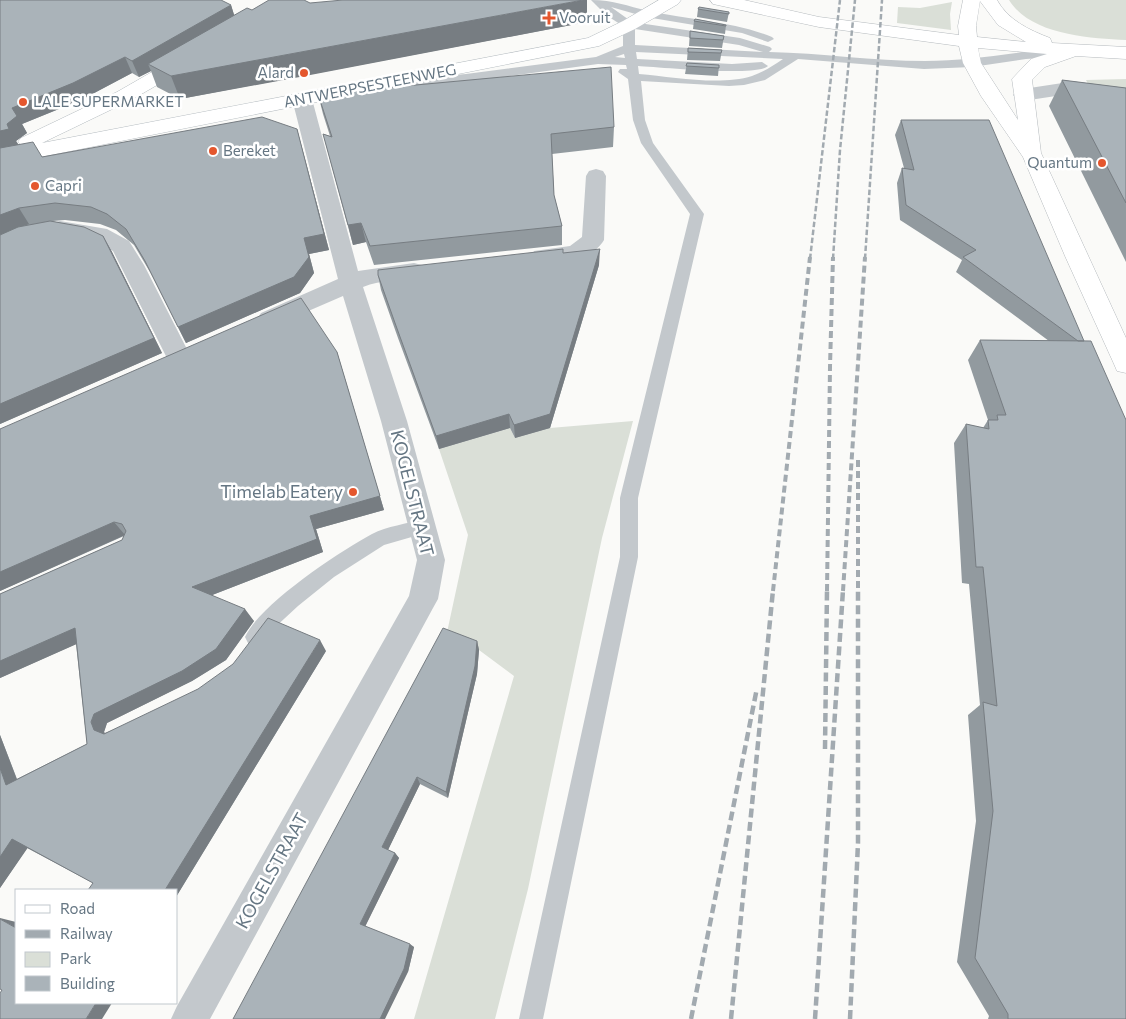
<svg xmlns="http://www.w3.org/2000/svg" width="1126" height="1019" font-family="Commissioner,sans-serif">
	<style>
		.green { fill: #dadfd7 }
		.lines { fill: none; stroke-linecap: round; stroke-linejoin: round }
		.secondary-casing { stroke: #b3babf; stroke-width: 1 }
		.primary-casing { stroke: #b5babe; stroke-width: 1 }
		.lane { fill: #c3c8cc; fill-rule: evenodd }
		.street { fill: #c3c8cc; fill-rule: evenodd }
		.secondary { fill: #fff; fill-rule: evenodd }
		.primary { fill: #fff; fill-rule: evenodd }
		.rail-far2 { stroke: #a2aab0; stroke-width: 2.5; stroke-dasharray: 5.5 2.5; stroke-linecap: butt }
		.rail-far1 { stroke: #a2aab0; stroke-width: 4; stroke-dasharray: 7 4; stroke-linecap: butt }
		.rail { stroke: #a2aab0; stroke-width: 4.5; stroke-dasharray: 9 4.5; stroke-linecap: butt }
		.wall { fill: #929a9f }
		.shaded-wall { fill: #777d82 }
		.building { fill: #aab3b9; stroke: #777d82 }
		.poi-dot { fill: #e4572e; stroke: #fff; stroke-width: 2 }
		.labels { text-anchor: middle; stroke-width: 5; stroke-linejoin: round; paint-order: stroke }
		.far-poi-label { font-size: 15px; fill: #657683; stroke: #fff; text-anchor: start }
		.far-street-label { font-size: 15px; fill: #657683; stroke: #fff }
		.poi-label { font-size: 18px; fill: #657683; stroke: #fff; text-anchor: end }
		.street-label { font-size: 18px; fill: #657683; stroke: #fff }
	</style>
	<rect width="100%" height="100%" fill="#fafaf8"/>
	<path class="green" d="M1009,0H1126V40C1089,38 1031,35 1009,0Z
		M952,2L950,14L951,30L897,23L898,7L920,8Z
		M1126,79V89L1088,84L1086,80Z
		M633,421L602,538L528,889L495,1019H414L514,676L479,650L446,637L468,535L439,449L510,428L515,438L550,428Z"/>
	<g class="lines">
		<g class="secondary-casing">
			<path id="secondary" d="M659,0H681L678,4L635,29L599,46L0,165V151L23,147L18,142L21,138L117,92L178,57L185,55L192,57L194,61L192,65L131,100L42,143L588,38L623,21Z"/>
		</g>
		<g class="primary-casing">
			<path id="primary" d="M710,0H744L819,17L959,35L958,26L963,0H997C1008,20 1029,30 1050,38L1052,43L1126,47V59L1076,56L1045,67L1032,80L1041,153L1126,338V373L1117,371L1114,364L1065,256L1023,157L981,96L963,63L959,46L819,27L713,4ZM980,1L998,25L1026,42L977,37L976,26ZM978,48L1047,54L1031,59L1012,79L1018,120L981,63Z"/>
		</g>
		<path class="lane" d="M591,0C614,0 627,6 648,11C690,20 732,21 772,37L774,39L768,42L742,33L646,17L611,7L632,22L740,38L770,47L772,49L769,52C821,53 873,61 925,61C956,61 986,57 1016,53C1027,51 1065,45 1072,52L1066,56L1026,59L972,67L924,69L798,59L765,80L744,85L729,86L641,81L645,120L653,143L704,214L638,498V557L543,1019H519L620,557V498L690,214L641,143L633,120L628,79L618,72L620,69H627L626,65L598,64L466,82L390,89L384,85L390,81L466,74L596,57L623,46V26L606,15ZM635,29L739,45L763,52L635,45ZM636,52L783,59C773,66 763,72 752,76C720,86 673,77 639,74L638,66C658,67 758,77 768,66L762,62L732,64L637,59ZM624,54L625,58L615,57Z
			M423,519L429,522L432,527L429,532L384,545L334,577L298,606L271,631L262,643L255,646L248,643L245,637C260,604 339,552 372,534C387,526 407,524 423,519Z"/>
		<path class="street" d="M1069,82L1126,90V102L1069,94L1023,101L1016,99L1013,95L1016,91L1023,89Z
			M302,93L309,95L312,99L358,271L414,263L422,265L425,271L422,277C403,282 381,279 363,287L407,421L445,560L438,599L433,608L210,1019H171L177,1006L409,596L417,560L381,421L343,296L269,328L261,325L257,319L261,313L338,279L292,99L295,95Z
			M596,169L603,171L606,176L604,240C592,260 556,269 534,263L531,257L534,251L570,246L582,237L586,176L589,171Z
			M60,221L107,229L129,241L144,265L192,359L189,366L180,368L171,366L113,251L94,241L60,235L28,241L0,255V237L22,227Z"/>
		<use href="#secondary" class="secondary"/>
		<use href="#primary" class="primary"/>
		<path class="rail-far2" d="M810,259L840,0
			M833,259L840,150L855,0
			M865,259L882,0"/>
		<path class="rail-far1" d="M858,460V591
			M773,591L810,257
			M827,591L830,367L833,257
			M843,591L865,257"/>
		<path class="rail" d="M825,749L827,590
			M691,1019L757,688
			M731,1019L773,590
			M815,1019L843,590
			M850,1019L858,843V590"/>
	</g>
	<path class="wall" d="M0,0L231,5L234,15L252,10L310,3L587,22L180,99L157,87L151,71L139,77L132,73L81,100L22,124L27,133L16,141L19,145L42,157L297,129L329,250L309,254L314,273L300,293L186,343L150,272L134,245L116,230L100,224L65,220L53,221L103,236L112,252L162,353L0,424Z
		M698,9L729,12L727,22L697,17Z
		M694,21L726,25L725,34L693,29Z
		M690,31L724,36L722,48L689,46Z
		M688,48L722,50L720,61L687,60Z
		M687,63L719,65L718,76L685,74Z
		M1062,80L1126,88V262L1049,106Z
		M318,94L614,127L613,147L552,154L554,195L562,226V245L374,265L366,242L353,245L323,134L330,136L323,114Z
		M901,120L1084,341L1126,1019H988L989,1016L957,962L976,821L968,715L980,705L969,584L962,583L954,443L966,424L983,428L988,420L968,360L980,340L1049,341L956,272L962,260L900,220L897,183L902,168H904L895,135Z
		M563,253L599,265L550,428L515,438L510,428L439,449L398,338L381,290L378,275Z
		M337,352L384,510L316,529L323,552L212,595L254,621L226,660L192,681L107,723L104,732L105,733L326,651L176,897V890L93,883L27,848L0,888V735L17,779L87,744L76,644L0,678V594L122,540L124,536L0,591V429Z
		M477,641L479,650L477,674L448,798L420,784L388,850L395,853L399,858L365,926L414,947L408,972L233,1019Z"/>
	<path class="shaded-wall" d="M583,0H587V22L305,76L180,99L171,76Z
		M231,5L236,21L148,64L151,71L139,77L132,61Z
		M125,57L132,73L81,100L22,124L27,133L16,141L19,146L0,150V131L7,124L12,108Z
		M297,129L329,250L309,254L314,273L300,293L186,343L178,327Z
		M19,208L29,224L0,235V215Z
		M361,223L366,242L353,245L348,225Z
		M103,236L112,252L162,353L0,424V404Z
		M600,249L599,265L550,428L515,438L514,425Z
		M337,352L384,510L316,529L323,552L202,599L192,587L310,516Z
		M509,414L510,428L439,449L436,436Z
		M114,522L125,535L0,591V572Z
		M245,609L254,621L226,660L192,681L107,723L104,732L107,739L94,730L91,722L94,714Z
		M75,628L88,639L0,678V661Z
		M320,640L326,651L176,897V890H165Z
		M477,641L479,650L477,674L448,798L446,792Z
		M0,735L22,793L6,785L0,768Z
		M417,777L420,784L387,852L382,847Z
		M12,839L29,846L0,888V857Z
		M395,853L399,858L365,927L360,924Z
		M0,918L16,922V928L0,919Z
		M410,944L414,947L408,972L385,1019H380Z
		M96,1003H112L102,1019H86Z"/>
	<path class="building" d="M0,0H221L231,5L132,61L125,57L73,83L12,108L17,116L7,124L9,129L0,131Z
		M269,0H304L310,3L343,0H583L171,76L148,64L247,8L252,10Z
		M699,7L729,12V14L698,9Z
		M695,19L726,25V26L694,21Z
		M690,31L724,36L723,40L690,38Z
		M688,48L722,50L721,53L688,52Z
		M687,63L719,65V68L686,66Z
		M611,67L614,127L551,134L554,195L562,226L370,246L361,223L348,225L323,134L332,137L318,94Z
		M1062,80L1126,88V203Z
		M262,117L297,129L324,234L304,238L309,257L294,277L178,327L145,261L126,229L107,214L91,207L55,203L19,208L0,215V148L33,142L42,157Z
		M901,120H989L1084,341H1078L963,257L976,250L906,205L902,168L914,170Z
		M50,221L84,227L103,236L154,338L0,404V235L18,227Z
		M563,249V253L600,249L550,414L514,425L509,414L436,436L395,323L378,275V270Z
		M301,298L337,352L380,496L310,516L317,539L192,587L245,609L216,649L182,671L94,714L91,722L94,730L104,734L198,689L233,664L268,618L320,640L165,890H88L93,883L12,839L0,857V768L6,785L87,744L75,628L0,661V594L122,540L126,531L122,524L114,522L0,572V429Z
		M980,340L1091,341L1126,420V1019H1008V1014L975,958L993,811L983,702L997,706L983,567H976L966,424L989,429L988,420H998L997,415H1006Z
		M443,628L477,641L475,666L446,792L417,777L382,847L395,853L360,924L410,944L404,969L380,1019H233Z
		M0,919L16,928V1003H96L86,1019H0V993L2,990L0,989Z"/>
	<g class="poi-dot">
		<path d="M546.5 10.5h5v5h5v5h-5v5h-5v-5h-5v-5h5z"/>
		<circle cx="304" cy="73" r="5"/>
		<circle cx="23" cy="102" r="5"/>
		<circle cx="213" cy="151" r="5"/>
		<circle cx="1102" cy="163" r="5"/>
		<circle cx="35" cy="186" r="5"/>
		<circle cx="353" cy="492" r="5"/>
	</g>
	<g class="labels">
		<g class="far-poi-label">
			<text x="559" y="23">Vooruit</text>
			<text x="294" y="78" text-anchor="end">Alard</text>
			<text x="33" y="107">LALE SUPERMARKET</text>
			<text x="223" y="156">Bereket</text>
			<text x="1092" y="168" text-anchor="end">Quantum</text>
			<text x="45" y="191">Capri</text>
		</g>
		<g class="far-street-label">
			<text transform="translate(370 86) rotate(-11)" y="5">ANTWERPSESTEENWEG</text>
		</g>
		<g class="poi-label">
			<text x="343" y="498">Timelab Eatery</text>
		</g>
		<g class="street-label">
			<text transform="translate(412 493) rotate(76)" y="6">KOGELSTRAAT</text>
			<text transform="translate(272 871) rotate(-61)" y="6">KOGELSTRAAT</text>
		</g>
	</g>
	<rect x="15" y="889" width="162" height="115" fill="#ffffff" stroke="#c1c8cd"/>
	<rect x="25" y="905" width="25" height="8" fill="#ffffff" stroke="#c1c8cd"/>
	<text x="60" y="914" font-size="15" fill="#657683">Road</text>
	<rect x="25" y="930" width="25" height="8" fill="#a2aab0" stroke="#c1c8cd"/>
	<text x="60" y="939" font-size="15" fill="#657683">Railway</text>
	<rect x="25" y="952" width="25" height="15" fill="#dadfd7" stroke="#c1c8cd"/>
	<text x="60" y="964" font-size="15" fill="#657683">Park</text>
	<rect x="25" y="976" width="25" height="15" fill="#aab3b9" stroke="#c1c8cd"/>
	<text x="60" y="989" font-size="15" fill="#657683">Building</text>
</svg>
